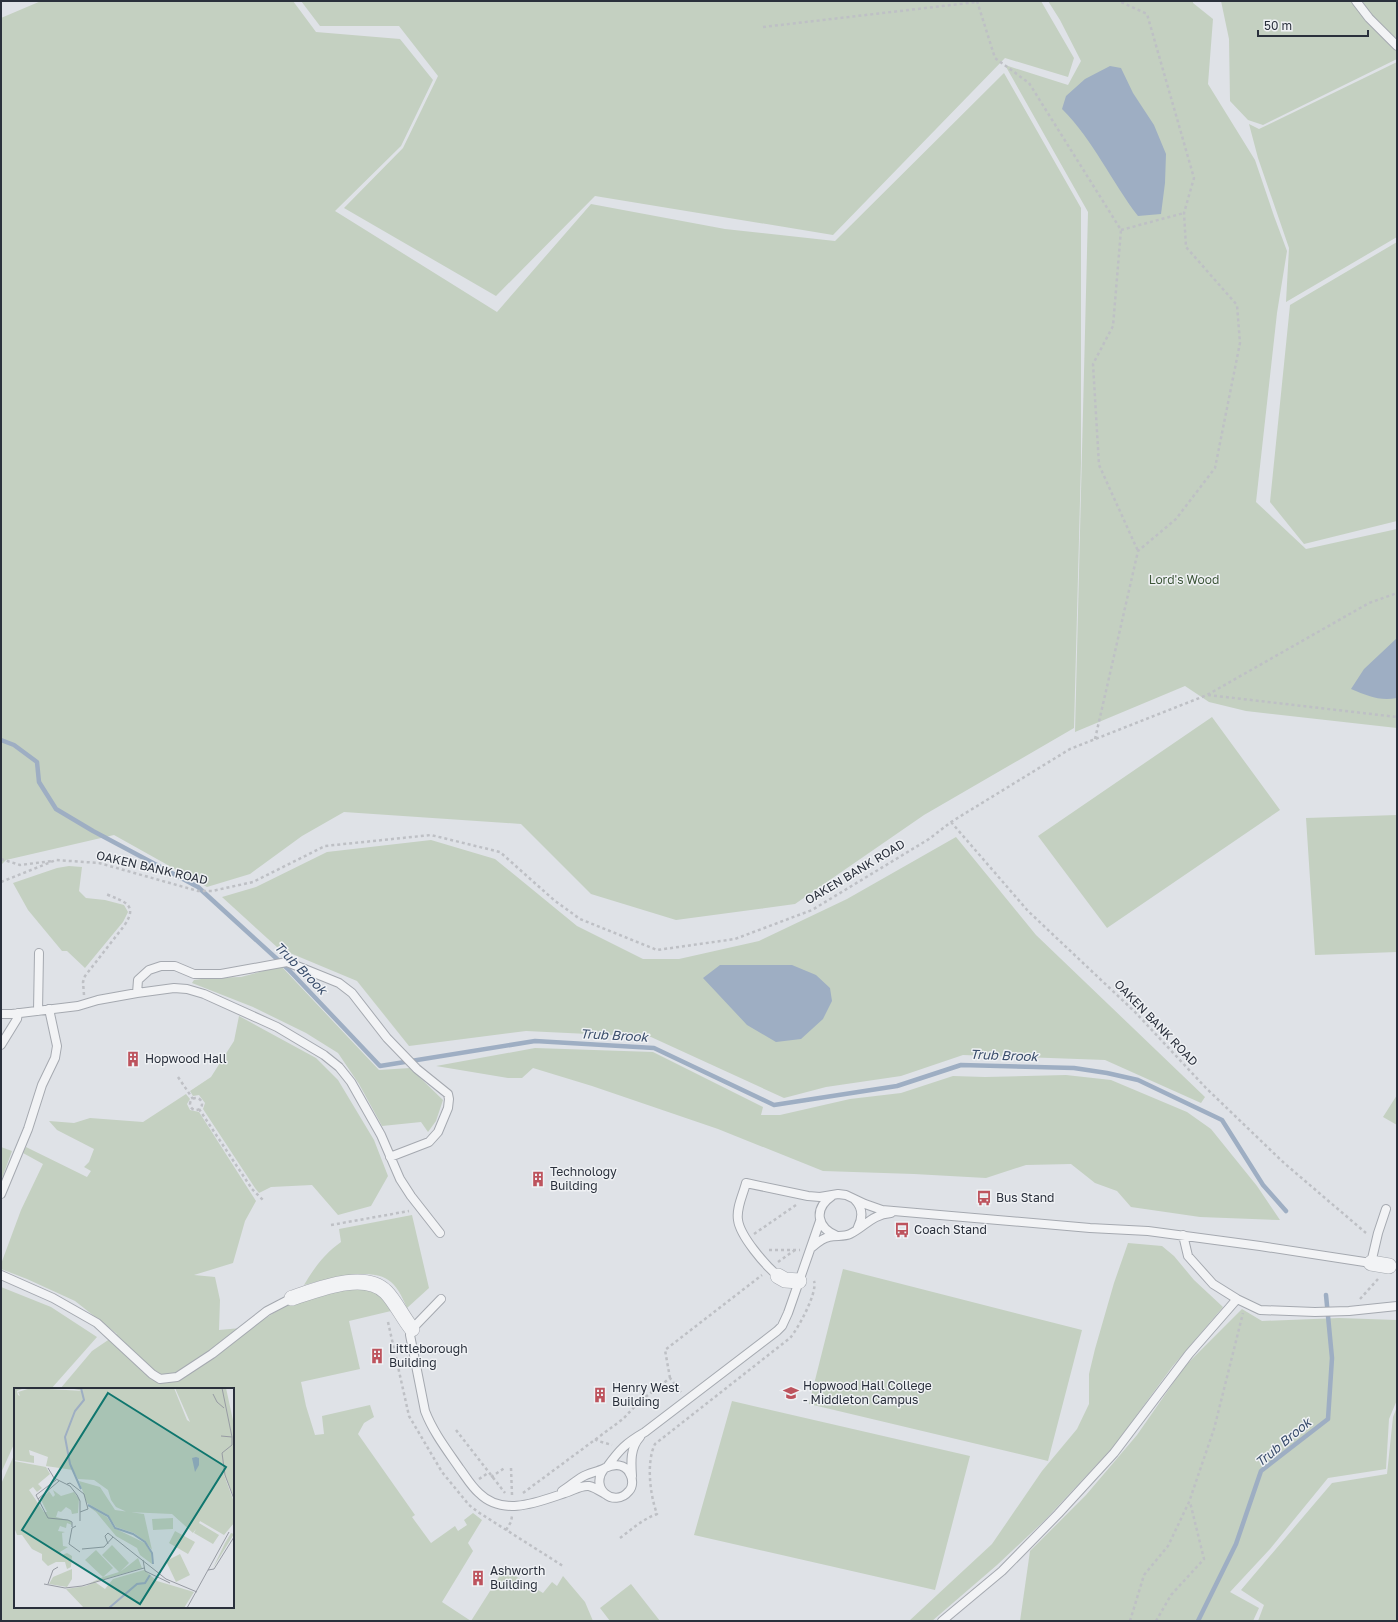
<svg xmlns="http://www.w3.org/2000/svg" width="1398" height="1622" font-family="'Golos Text',sans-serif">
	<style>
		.green { fill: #c4d0c1; fill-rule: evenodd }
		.water { fill: #9eaec3 }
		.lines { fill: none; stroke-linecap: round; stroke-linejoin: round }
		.stream { stroke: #9eaec3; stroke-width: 4.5 }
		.service-casing { stroke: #a5a9b0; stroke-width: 10 }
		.minor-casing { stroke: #a5a9b0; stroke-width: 16 }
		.path { stroke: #bec0c5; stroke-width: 2.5; stroke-dasharray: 3 3; stroke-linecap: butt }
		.service { stroke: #f2f3f5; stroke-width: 8 }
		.minor { stroke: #f2f3f5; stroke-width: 15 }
		.labels { text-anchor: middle; stroke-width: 3; stroke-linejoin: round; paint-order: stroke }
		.park-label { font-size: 12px; fill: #3d5639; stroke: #eff1f4 }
		.street-label { font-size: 12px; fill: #2a303c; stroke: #eff1f4 }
		.poi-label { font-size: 12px; fill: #2a303c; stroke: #eff1f4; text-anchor: start }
		.water-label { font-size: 13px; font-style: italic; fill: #394d6b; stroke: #eff1f4 }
		.inset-river { fill: none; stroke: #9eaec3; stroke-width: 2 }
		.inset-road { fill: none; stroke: #979ba3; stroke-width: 1 }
		.view { fill: #0f766e; fill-opacity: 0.15; stroke: #0f766e; stroke-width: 2 }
		.inset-edge { fill: none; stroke: #2a303c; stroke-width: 2 }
	</style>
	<rect width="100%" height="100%" fill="#dfe2e7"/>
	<path class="green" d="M41,1H293L316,32L400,39L433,80L401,146L335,211L497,312L591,204L725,229L835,241L1004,73L1081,208V463L1074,728L924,815L795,904L676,920L591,894L521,824L344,812L302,836L250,874L207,887L114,835L6,860L1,865V18Z
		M301,1H1041L1074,58L1068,77L1005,58L833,235L595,196L496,296L344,208L403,148L438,76L399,26H320Z
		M1048,1H1193V3L1213,19L1208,84L1255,160L1274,216L1287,251L1277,313L1256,502L1306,549L1397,529V728L1246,711L1209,702L1185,686L1075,732L1088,212L1005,65L1068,85L1081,61L1060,20Z
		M1221,1H1397V59L1263,125L1248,120L1230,101L1229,39Z
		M1397,62V237L1286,302L1289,248L1258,158L1249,124L1259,129Z
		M1397,242V521L1304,544L1270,502L1290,305Z
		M1212,717L1280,810L1107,928L1038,836Z
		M1397,815V952L1315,955L1306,818Z
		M956,837L1036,935L1205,1097L1201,1103L1105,1060L963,1055L901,1076L826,1087L784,1098L651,1037L526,1031L409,1046L357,981L278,948L222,897L256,887L327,852L431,840L495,859L577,926L643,959H679L759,941L847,899ZM720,965H754L832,1001Z
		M69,866L82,867L79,891L86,898L105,900L124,905L128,912L123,922L85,968L67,951H62L28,910L13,883L57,868Z
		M281,966L379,1070L410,1068L443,1100L436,1121L428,1132L421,1122L382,1126L359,1084L338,1053L306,1033L253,1007L192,983L194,980L209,978L241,977Z
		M239,1016L316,1058L338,1080L374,1140L388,1176L371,1206L338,1215L312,1185L271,1187L259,1193L255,1188L203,1109L205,1103L199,1095L193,1096L190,1091L211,1077L234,1041Z
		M535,1048L653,1052L763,1107L761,1115H780L850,1099L901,1093L953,1076L985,1077L1066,1075L1111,1080L1187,1112L1211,1129L1257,1186L1280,1220L1200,1217L1131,1207L1117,1191L1095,1183L1071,1164L1026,1165L986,1178L914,1174L823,1171L718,1129L592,1086L533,1068L522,1078H508L436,1066Z
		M186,1094L190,1099L187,1104L190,1110L199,1112L256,1201L245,1221L233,1263L194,1275L215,1277L220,1300L219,1330L252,1327L292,1301L348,1285L375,1288L391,1311L349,1321L360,1369L301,1382L306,1406L315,1435L324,1434L322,1416L370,1405L374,1417L364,1423L358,1434L415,1515L412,1517L431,1543L455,1526L458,1531L467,1525L464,1520L473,1513L482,1520L468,1543L473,1551L442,1602L471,1621H1V1484L15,1453V1607H233V1389H60L92,1351L117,1334L75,1301L27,1279L1,1269V1264L21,1210L43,1164L23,1153L26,1147L87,1177L91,1171L84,1167L89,1162L94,1149L57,1130L49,1121L74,1123L90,1118L143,1122Z
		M1397,1095V1125L1383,1117Z
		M1,1147L12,1151L1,1181Z
		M412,1215L429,1288L407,1308C403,1299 399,1289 391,1282C371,1265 327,1280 304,1285C314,1268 325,1253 341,1242L339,1229Z
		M1128,1243L1162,1246L1174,1256L1194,1280L1223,1307L1172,1367L1114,1446L1045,1520L997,1565L932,1621H909L992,1544L1042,1471L1077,1429L1089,1404V1374L1095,1349L1114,1283Z
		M843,1269L1082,1330L1048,1461L809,1404Z
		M1,1287L51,1307L97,1337L51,1389H15V1442L1,1473Z
		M1242,1309L1262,1321L1339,1318L1397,1320V1400L1389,1419L1386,1469L1328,1478L1270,1549L1230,1592L1259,1608L1253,1621H1020L1030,1551L1086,1495L1137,1435L1185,1366Z
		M732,1401L970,1456L935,1590L694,1535Z
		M1397,1407V1621H1258L1264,1605L1241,1590L1332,1483L1387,1474L1393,1417Z
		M504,1569L543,1593L552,1582L557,1586L563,1576L585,1602L593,1621H471Z
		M631,1584L660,1621H610L600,1608Z"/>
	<path class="water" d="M1110,66L1121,68L1133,93L1154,125L1166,154L1165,183L1161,214L1138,216C1111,181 1094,141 1062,109L1066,96L1085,79Z
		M1397,638V698C1379,701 1368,696 1351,689L1364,669Z
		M720,965H792L816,975L830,988L832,1001L823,1019L801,1039L776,1042L747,1025L703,978Z"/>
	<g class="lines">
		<path class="stream" d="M1,740L14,745L37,762L39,782L56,809L93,831L198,887L288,969L380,1066L535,1041L654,1048L774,1105L897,1086L961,1065L1074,1068L1107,1073L1138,1080L1222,1120L1263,1185L1286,1211
			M1198,1621L1236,1544L1261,1471L1328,1419L1332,1358L1326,1295"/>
		<g class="service-casing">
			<path id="service" d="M1356,1L1369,18L1397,46
				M137,993L138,980L149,970L161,966H175L194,974H221L287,962L339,983L352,993L387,1038L417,1069L448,1094L449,1099L448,1108L438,1132L429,1142L390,1157
				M38,1011L39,953
				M1,1014H12L78,1006L98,1000L137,993L174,988L187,989L204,994L277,1027L324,1055L339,1067L351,1082L381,1135L400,1179L411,1196L440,1233
				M1,1045L17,1019L18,1013
				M1,1194L28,1129L42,1085L55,1058L57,1046L49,1009
				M832,1196C813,1209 817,1228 837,1236
				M855,1200C863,1208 863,1217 858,1227
				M1183,1235L1188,1256L1213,1284L1237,1299L1260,1310L1315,1312L1349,1311L1397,1306
				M811,1248C816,1244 822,1238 829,1237C836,1235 844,1237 850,1234C866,1226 871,1215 891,1213
				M1,1275L53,1298L97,1323L152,1374L160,1379L177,1377L212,1354L267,1311L292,1298
				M778,1276C765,1265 740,1236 738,1220C736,1208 743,1195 746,1183L808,1196L820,1197L838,1194L846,1195L865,1204L882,1210L1090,1228L1148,1231L1260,1246L1371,1263L1378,1233L1386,1209
				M441,1299L412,1329L410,1335L425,1411C433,1432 447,1450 460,1469C466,1477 471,1486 479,1493C503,1517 538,1502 565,1493C573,1491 580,1485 589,1486C594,1487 600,1491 605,1494
				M607,1467C620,1449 626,1443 645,1432L777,1331L782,1326L788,1313L820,1221
				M632,1476C631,1462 630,1448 640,1437
				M562,1491C569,1487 575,1481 582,1477C589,1473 597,1472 605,1468C614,1464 625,1463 630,1474C633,1479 633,1487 629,1491C614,1509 589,1488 604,1469
				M942,1621L1002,1571L1058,1514L1114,1453L1189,1354L1237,1299"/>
		</g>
		<g class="minor-casing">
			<path id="minor" d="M1371,1263L1389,1266
				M778,1276L785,1280L799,1281
				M292,1298C317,1290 364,1270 386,1292C395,1301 403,1318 412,1329"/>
		</g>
		<path class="path" d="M977,1L995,58L1029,83L1121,230L1113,326L1093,364L1099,465L1138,551
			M763,27L977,2
			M1121,230L1184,213
			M1208,695L1397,717
			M1095,739L1138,551L1176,519L1215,468L1240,343L1237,305L1186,247L1184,213L1194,178L1147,14L1119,1
			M951,822L1028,911L1135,1012L1206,1088L1284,1163L1366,1233
			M1,859L20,865L52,861
			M1,882L56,860L99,863L198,891H212L253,882L325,846L431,835L500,852L555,901L580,919L657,950L735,939L812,910L929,839L951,822L1070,749L1207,695L1369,603L1397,593
			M84,995L83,982L85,976L124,926C139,904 124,902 106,894
			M178,1077L193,1099
			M190 1104a6 6 0 1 1 12 0a6 6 0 1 1-12 0Z
			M199,1109L252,1189L264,1201
			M331,1225L409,1211
			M754,1234L796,1205
			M769,1250H800
			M778,1262L795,1250
			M1360,1299L1378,1279
			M388,1322L409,1416L442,1472L469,1505L478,1512L563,1566
			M670,1378L665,1350L762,1275
			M456,1430L505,1493
			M595,1439L598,1441L612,1445
			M511,1468L512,1495
			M491,1477L506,1467
			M479,1479L488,1473
			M523,1493L623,1419L639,1402L670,1378L681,1392
			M506,1530L511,1522L512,1516
			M620,1538C632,1529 643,1519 657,1514C650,1495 646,1462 655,1444L790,1338C798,1329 818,1292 814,1281
			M1130,1621L1144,1575L1168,1546L1189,1502L1214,1429L1243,1313
			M1156,1621L1171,1595L1204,1559L1190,1502"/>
		<use href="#service" class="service"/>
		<use href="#minor" class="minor"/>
	</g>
	<defs>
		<g id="building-bare" transform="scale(1.2)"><path d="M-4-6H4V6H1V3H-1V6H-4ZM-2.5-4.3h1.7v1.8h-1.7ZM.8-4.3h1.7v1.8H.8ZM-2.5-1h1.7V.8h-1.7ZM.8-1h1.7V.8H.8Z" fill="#bd535d" stroke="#eff1f4" stroke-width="2.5" paint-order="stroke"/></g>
		<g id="bus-bare" transform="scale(1.2)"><path d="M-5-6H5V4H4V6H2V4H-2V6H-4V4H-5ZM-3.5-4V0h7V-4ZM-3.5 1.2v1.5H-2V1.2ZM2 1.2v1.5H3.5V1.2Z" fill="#bd535d" stroke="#eff1f4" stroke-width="2.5" paint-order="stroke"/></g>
		<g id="university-bare" transform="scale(1.2)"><path d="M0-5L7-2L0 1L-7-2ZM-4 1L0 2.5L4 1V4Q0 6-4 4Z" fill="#bd535d" stroke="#eff1f4" stroke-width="2.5" paint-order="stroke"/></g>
	</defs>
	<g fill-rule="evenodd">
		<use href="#building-bare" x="133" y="1059"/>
		<use href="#building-bare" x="538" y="1179"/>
		<use href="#bus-bare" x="984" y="1198"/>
		<use href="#bus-bare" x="902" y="1230"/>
		<use href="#building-bare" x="377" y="1356"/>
		<use href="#university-bare" x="791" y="1393"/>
		<use href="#building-bare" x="600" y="1395"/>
		<use href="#building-bare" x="478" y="1578"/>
	</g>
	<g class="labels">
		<g class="park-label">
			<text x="1184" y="584">Lord's Wood</text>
		</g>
		<g class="street-label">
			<text transform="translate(152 868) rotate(13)" y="4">OAKEN BANK ROAD</text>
			<text transform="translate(855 872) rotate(-31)" y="4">OAKEN BANK ROAD</text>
			<text transform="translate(1156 1023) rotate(46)" y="4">OAKEN BANK ROAD</text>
		</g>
		<g class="poi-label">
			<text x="145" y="1063">Hopwood Hall</text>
			<text x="550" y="1176">Technology<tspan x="550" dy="14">Building</tspan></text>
			<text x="996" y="1202">Bus Stand</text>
			<text x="914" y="1234">Coach Stand</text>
			<text x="389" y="1353">Littleborough<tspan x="389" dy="14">Building</tspan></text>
			<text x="803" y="1390">Hopwood Hall College<tspan x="803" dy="14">- Middleton Campus</tspan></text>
			<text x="612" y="1392">Henry West<tspan x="612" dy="14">Building</tspan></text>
			<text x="490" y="1575">Ashworth<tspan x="490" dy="14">Building</tspan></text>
		</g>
		<g class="water-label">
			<text transform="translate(301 968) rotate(45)" y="5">Trub Brook</text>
			<text transform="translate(614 1035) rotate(3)" y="5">Trub Brook</text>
			<text transform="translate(1004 1055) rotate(2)" y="5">Trub Brook</text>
			<text transform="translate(1283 1442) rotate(-40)" y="5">Trub Brook</text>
		</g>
	</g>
	<g transform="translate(14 1388)">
		<rect width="220" height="220" fill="#dfe2e7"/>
		<path d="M0,0L8,1L3,3L4,7L6,8L4,4L17,0L70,3L55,0H160L173,32L176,34L161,0H212L220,37V109L209,84L220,114V135L210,147L186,133L185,135L205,147L199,156L180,145L182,141L179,145L158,126L113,124L102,119L97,112L94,102L80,92L64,91L59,82L32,78L34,69L15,62L16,67L20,68V75L0,72ZM0,73L32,79L36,86L24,96L28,100L23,104L19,99L15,102L30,124H33L27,112L35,103L39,109L41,107L39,102L47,108L60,104L65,111L64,125L58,126L57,122L52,119L47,124L44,123L42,129L57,133L58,137L53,135L52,140L46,138L44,143L51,144L48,145L49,158L54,159L46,164L48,167L53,165L58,168L57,179L53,181L51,174H42L34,178L28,172V166L18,161L8,147H3L0,139L5,135L0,139ZM65,93L86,99L101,122L130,126L138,162L131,153L120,145L102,139L94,127L73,115ZM74,118L93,129L100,140L131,155L137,165L138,176L126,167L123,160L102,148L82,124ZM159,130V141L139,142L138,131ZM161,143L181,154L174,166L155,155ZM217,145L220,146L199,180L211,155ZM98,157L115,175L106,184L124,170L128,180L74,196L89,189L71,172L82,162L99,180L89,189L105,184L88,167ZM166,166L176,187L162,194L152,173ZM58,181V191L53,199L35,196L39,189ZM130,182L143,193L180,204L170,220H70L52,201L72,198L81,194L91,201L99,191Z" fill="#c4d0c1"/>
		<path d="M182,69L185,70V77L181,84L178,70Z" fill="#9eaec3"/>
		<path class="inset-river" d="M67,101L56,76L51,49L61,23L70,12L67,0M74,117L94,128L101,140L119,146L131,154L138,165L139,176M95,220L123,196L131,195L136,187"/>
		<path class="inset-road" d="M199,6L203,14L210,20M207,48L218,49L208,0M218,49V57L208,65L211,87L220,111M34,80L40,90L56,98L63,107L66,113V133M42,92L22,107L34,130L54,132L58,134V139M53,96L56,95L70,106L74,121L66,124M24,111L45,93M62,138L58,140L55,156L66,164M94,156L91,148L94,145L152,191L183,204M68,161L90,159L99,149M129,172L131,183L156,195M194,182L200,181L220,149M30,196L51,200L68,198L130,180M34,196L39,182L44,179M173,220L215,144"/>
		<path class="view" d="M94,5L212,79L126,216L8,142Z"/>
		<rect width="220" height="220" class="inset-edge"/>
	</g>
	<rect width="1398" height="1622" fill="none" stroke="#2a303c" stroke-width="4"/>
	<path d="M1258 30v6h110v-6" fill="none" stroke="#2a303c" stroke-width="2"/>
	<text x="1264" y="30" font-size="12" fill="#2a303c" stroke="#eff1f4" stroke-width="3" paint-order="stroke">50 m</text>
</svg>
